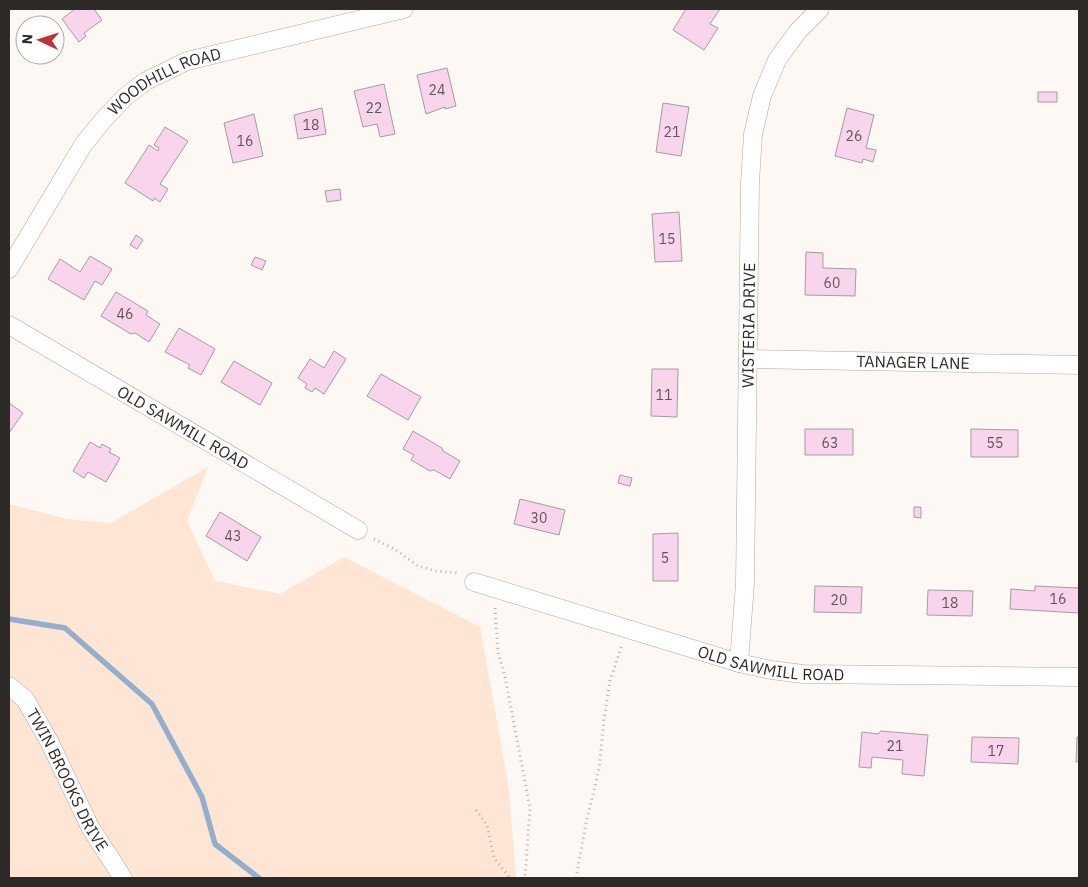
<svg xmlns="http://www.w3.org/2000/svg" width="1088" height="887" font-family="'IBM Plex Sans',sans-serif">
	<style>
		.green { fill: #fee5d4 }
		.lines { fill: none; stroke-linecap: round; stroke-linejoin: round }
		.stream { stroke: #94afcb; stroke-width: 5.5 }
		.building { fill: #f8d5ed; stroke: #a59ba2 }
		.minor-casing { stroke: #b1a7a0; stroke-width: 19 }
		.path { stroke: #b6b1ad; stroke-width: 3; stroke-dasharray: 1 4; stroke-linecap: butt }
		.minor { stroke: #fff; stroke-width: 18 }
		.labels { text-anchor: middle; stroke-width: 4; stroke-linejoin: round; paint-order: stroke }
		.number-label { font-size: 14px; fill: #605558 }
		.street-label { font-size: 16px; fill: #2e2a27; stroke: #fff }
	</style>
	<rect width="100%" height="100%" fill="#fef8f4"/>
	<path class="green" d="M208,467L187,521L215,581L280,594L344,557L480,627L509,789L516,878H9V504L67,519L111,523Z"/>
	<g class="lines">
		<path class="stream" d="M9,619L65,628L152,704L202,797L215,844L259,878"/>
	</g>
	<path class="building" d="M75,9H94L102,20L84,33L86,36L79,42L62,19Z
		M686,9H720L710,24L718,28L704,50L673,30Z
		M447,68L456,106L445,109V107L426,114L417,75Z
		M384,84L395,134L380,137L377,124L363,127L354,91Z
		M1038,92H1057V102H1038Z
		M663,103L689,107L681,156L656,152Z
		M322,108L326,134L298,139L294,115Z
		M847,108L874,115L866,148L876,150L873,162L863,159L862,163L835,156Z
		M254,114L263,156L233,163L224,123Z
		M165,127L188,141L160,184L168,189L160,202L154,198L153,201L125,183L149,145L158,151L159,148L154,145Z
		M340,189L341,200L327,202L325,191Z
		M679,212L682,261L655,262L652,214Z
		M136,235L143,240L137,249L130,245Z
		M806,252L823,253V268L856,269L855,296L805,295Z
		M90,256L112,269L102,285L95,281L84,300L48,279L60,259L80,272Z
		M255,257L266,261L262,270L251,265Z
		M116,292L148,311L146,315L160,324L149,342L135,333L131,334L101,316Z
		M179,328L215,349L201,375L188,368L190,365L165,352Z
		M334,351L346,359L324,394L315,388L312,392L305,388L307,384L298,378L310,359L324,368Z
		M234,361L272,383L260,405L221,382Z
		M652,369H678L677,417L651,416Z
		M381,374L421,397L408,420L367,396Z
		M9,403L23,413L9,433Z
		M805,429H853V455H805Z
		M971,429L1018,430V457H971Z
		M413,431L442,448L443,451L460,461L450,479L434,470L430,471L411,460L414,455L403,449Z
		M90,442L100,448L102,444L111,449L109,452L120,458L106,482L88,472L84,478L73,471Z
		M620,475L632,478L630,486L618,483Z
		M520,499L565,510L559,535L514,524Z
		M914,507H921V518L914,517Z
		M220,512L261,537L247,561L206,536Z
		M678,533V581H653V534Z
		M815,586L862,587L861,613L814,612Z
		M1035,586L1079,588V613L1010,609L1011,589L1035,591Z
		M928,590L973,591L972,616L927,615Z
		M881,731L928,735L924,776L902,774L903,760L872,757L871,768L859,767L862,732L878,734Z
		M972,737L1019,738L1018,764L971,762Z
		M1077,737H1079V762H1076Z"/>
	<g class="lines">
		<g class="minor-casing">
			<g id="minor">
				<path id="s1" d="M9,269L83,145L104,119L125,97L146,81L187,61L404,9"/>
				<path id="s2" d="M9,325L358,530"/>
				<path id="s3" d="M748,359L1079,365"/>
				<path id="s4" d="M474,582L739,663L771,670L803,674L1079,677"/>
				<path id="s5" d="M739,663L745,583L750,183L753,134L762,96L777,60L798,31L820,9"/>
				<path id="s6" d="M9,686L25,699L49,741L90,827L123,878"/>
			</g>
		</g>
		<path class="path" d="M374,539L396,550L418,566L435,571L459,573
			M495,608L498,652L505,677L530,808L525,878
			M476,810L487,825L494,858L510,878
			M576,878L586,823L599,769L604,719L610,681L622,645"/>
		<use href="#minor" class="minor"/>
	</g>
	<g class="labels">
		<g class="number-label">
			<text x="437" y="95">24</text>
			<text x="374" y="113">22</text>
			<text x="311" y="130">18</text>
			<text x="672" y="137">21</text>
			<text x="854" y="141">26</text>
			<text x="245" y="146">16</text>
			<text x="667" y="244">15</text>
			<text x="832" y="288">60</text>
			<text x="125" y="319">46</text>
			<text x="664" y="400">11</text>
			<text x="830" y="448">63</text>
			<text x="995" y="448">55</text>
			<text x="539" y="523">30</text>
			<text x="233" y="541">43</text>
			<text x="665" y="563">5</text>
			<text x="1058" y="604">16</text>
			<text x="839" y="605">20</text>
			<text x="950" y="608">18</text>
			<text x="895" y="751">21</text>
			<text x="996" y="756">17</text>
		</g>
		<g class="street-label">
			<text dy="6" stroke="none"><textPath href="#s1" startOffset="251">WOODHILL ROAD</textPath></text>
			<text dy="6" stroke="none"><textPath href="#s5" startOffset="338">WISTERIA DRIVE</textPath></text>
			<text dy="6" stroke="none"><textPath href="#s3" startOffset="165">TANAGER LANE</textPath></text>
			<text dy="6" stroke="none"><textPath href="#s2" startOffset="202">OLD SAWMILL ROAD</textPath></text>
			<text dy="6" stroke="none"><textPath href="#s4" startOffset="309">OLD SAWMILL ROAD</textPath></text>
			<text dy="6" stroke="none"><textPath href="#s6" startOffset="112">TWIN BROOKS DRIVE</textPath></text>
		</g>
	</g>
	<rect width="1088" height="887" fill="none" stroke="#2e2a27" stroke-width="20"/>
	<g transform="translate(40 40) rotate(274)"><circle r="24" fill="#ffffff" stroke="#abaaa9"/>
	<path d="M0-4L9 19L0 12L-9 19Z" fill="#c13137"/>
	<text y="-8" font-size="14" font-weight="bold" text-anchor="middle" fill="#2e2a27">N</text>
	</g>
</svg>
